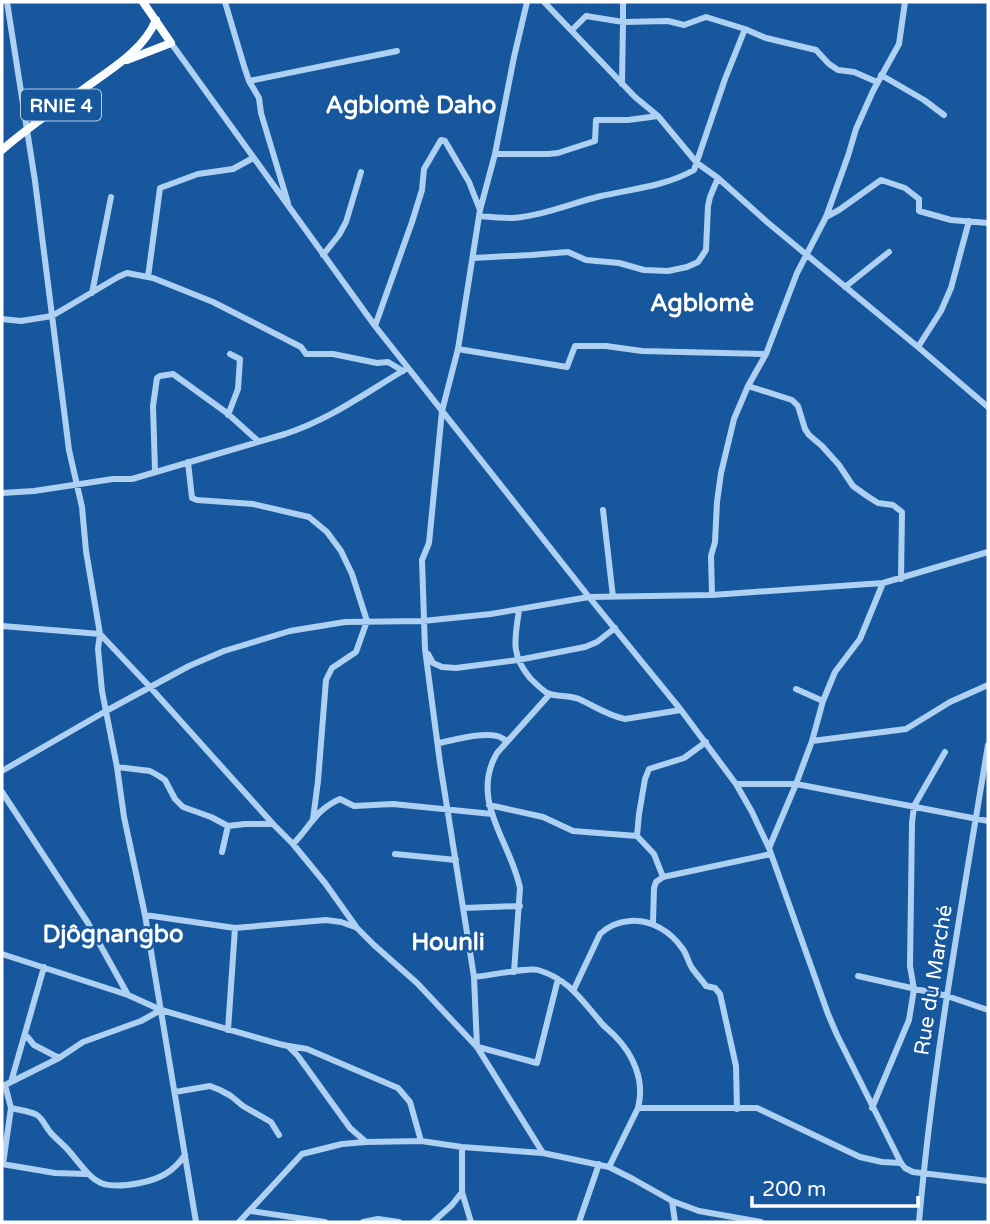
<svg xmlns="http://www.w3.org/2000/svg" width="990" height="1224" font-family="'Varela Round',sans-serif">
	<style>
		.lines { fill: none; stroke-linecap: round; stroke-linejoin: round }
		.minor { stroke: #add0f3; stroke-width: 6 }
		.major { stroke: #f9fcff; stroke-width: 8 }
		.labels { text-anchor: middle; stroke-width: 5; stroke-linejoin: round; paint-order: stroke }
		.shield { fill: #16579e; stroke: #b9cde2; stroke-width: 2 }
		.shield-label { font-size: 19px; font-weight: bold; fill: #fff }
		.street-label { font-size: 21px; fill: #fff; stroke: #16579e }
		.quarter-label { font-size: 24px; font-weight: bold; fill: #fff; stroke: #16579e }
	</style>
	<rect width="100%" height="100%" fill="#16579e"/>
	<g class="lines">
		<path class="minor" d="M7,2L35,181L69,450L82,507L86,551L100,634L98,649L102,691L117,767L124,817L145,915L196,1222
			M225,2L244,66L249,81L259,98L261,113L288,203
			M544,2L635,97L658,116L697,163L718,178L767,222L918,347L988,407
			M572,30L586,16L623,22V2
			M171,43L375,326L589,597L681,710L736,784L752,812L769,848L828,1014L837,1035L901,1163L905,1168L913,1172L988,1181
			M881,75L924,100L944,115
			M249,81L397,51
			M622,84L623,22L668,21L684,25L706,17L745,29L766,38L816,50L829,64L838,70L854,72L877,82
			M495,154H548L558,153L595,141L596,120H628L658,116
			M479,216C490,217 501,218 512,218C542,216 572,203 601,196C632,189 666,186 694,170L725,79L745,29
			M826,217L839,210L881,180L905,188L919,199V211L951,220L988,223
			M323,255L339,235L346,222L361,172
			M473,258L531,255L568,252L586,260L619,263L644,270L668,271L687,267L698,262L706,250L708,206L710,197L718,178
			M148,277L160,188L198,174L233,169L253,158
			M845,287L889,252
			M92,293L111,197
			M2,319L21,321L52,316L118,277L127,273L153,278L213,302L301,347L306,354H333L377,363L388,362L403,371
			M375,326L412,222L422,190L424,169L441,140L445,141L469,182L480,210
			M918,347L941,311L951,288L969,221
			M458,349L567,367L575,346H606L642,351L766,354
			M748,386L792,400L798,406L805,429L809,435L822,446L839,465L853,486L867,496L878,503L893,505L902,512L901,579
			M228,415L238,389L240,359L230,354
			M188,462L192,498L197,500L253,504L309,517L327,532L341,551L352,574L367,621L356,652L332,668L326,680L318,781L313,819
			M155,471L153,406L157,378L160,376L173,374L227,413L258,441
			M2,493L34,491L113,479H132L285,434C331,419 365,393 406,369
			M603,510L613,597
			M712,595L711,556L715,542L717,502L721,473L734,419L748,386L766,354L797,273L826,217L848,156L856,129L873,91L899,44L905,2
			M519,610C515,639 510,654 530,678C535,683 541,689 547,693C555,697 569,695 579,699C594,706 609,716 625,719L681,710
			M2,626L100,634L150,687L273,824L293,844L325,883L357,928L374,945L417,983L477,1047L543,1153
			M428,654L433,663L442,667L456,668L518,660L585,647L597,642L615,628
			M796,689L823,701
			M812,741L906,729L950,702L988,685
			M439,743C455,740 481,732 497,736C499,736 505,740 507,741
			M117,767L150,771L159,776L165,780L175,799L183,807L211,817L228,826L245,824H273
			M2,771L106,711L189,666L224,651L290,631L345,622L423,621L491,614L589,597L712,595L883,583L988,552
			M736,784H796L988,821
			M2,792L88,923L128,995
			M489,805L543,817L573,831L637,836L654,854L663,877L656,882L654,888L653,923
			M637,836L639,814L645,779L649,769L684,758L706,742
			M293,844C311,826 315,810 340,799L354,806L393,804L492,814
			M769,848L796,784L812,741L823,701L835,672L860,639L883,583
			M222,852L228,826
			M395,854L456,860
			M663,877L771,854
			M463,908L520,906
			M145,915L235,928L326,920L341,922L355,927
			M2,954L128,995L161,1010L279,1044L288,1046L298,1056L350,1128L366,1142L421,1141L462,1147L543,1153L609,1167L633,1179L672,1201L699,1211L761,1222
			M514,972L520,888C511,842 469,801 497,753L550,694
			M858,976L947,996L988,1010
			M474,977C487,976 528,967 538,970C568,979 580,998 599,1020C603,1026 609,1030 614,1035C634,1055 645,1081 638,1108L609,1167
			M574,989L600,934C608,926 619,922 630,921C651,919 671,932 682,948C687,954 688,962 692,968C696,974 702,980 706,986L715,988L720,994L736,1066L737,1109
			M228,1030L235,928
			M25,1034L34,1045L59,1058
			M289,1046L307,1049L398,1088L410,1102L421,1141
			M477,1047L474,977L440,763L425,649L422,560L429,543L442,411L458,349L480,210L495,154L514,57L527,2
			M478,1047L537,1063L558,979
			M11,1082L44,967
			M5,1085L11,1108C18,1110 30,1111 37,1115C42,1118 46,1127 50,1132C56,1139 63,1144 69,1151C95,1182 97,1191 140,1183C160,1179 173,1172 185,1155
			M3,1086L59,1058L83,1042L141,1021L161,1010
			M175,1092L210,1086L220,1090L231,1096L243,1106L271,1122L279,1135
			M638,1108H757L860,1157L882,1162L901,1163
			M872,1108L909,1020L914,989L910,966L912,823L914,806L945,752
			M462,1147V1192L471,1222
			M2,1164L55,1173L86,1174
			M3,1164L11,1108
			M672,1201L675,1222
			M251,1211L325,1222
			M239,1222L302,1154L342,1144L366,1142
			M363,1222L378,1219L399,1222
			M433,1222L452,1205L462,1192
			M579,1222L599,1164
			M919,1222C933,1062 962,903 988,745"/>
		<path class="major" d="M127,60L171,43L143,2
			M2,150C28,127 57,108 85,88C111,69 143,51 156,20"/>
	</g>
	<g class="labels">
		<rect class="shield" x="21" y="89.5" width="80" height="31" rx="5"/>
		<g class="shield-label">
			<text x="61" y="112">RNIE 4</text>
		</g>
		<g class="street-label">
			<text transform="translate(933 980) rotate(-81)" y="7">Rue du Marché</text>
		</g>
		<g class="quarter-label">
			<text x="411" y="113">Agblomè Daho</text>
			<text x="702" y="311">Agblomè</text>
			<text x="113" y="942">Djôgnangbo</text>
			<text x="448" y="950">Hounli</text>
		</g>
	</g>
	<rect width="990" height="1224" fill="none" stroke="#ffffff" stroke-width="7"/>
	<path d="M752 1196v10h166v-10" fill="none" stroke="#ffffff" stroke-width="3.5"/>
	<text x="762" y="1196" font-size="21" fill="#ffffff" stroke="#16579e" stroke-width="5" paint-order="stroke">200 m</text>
</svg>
